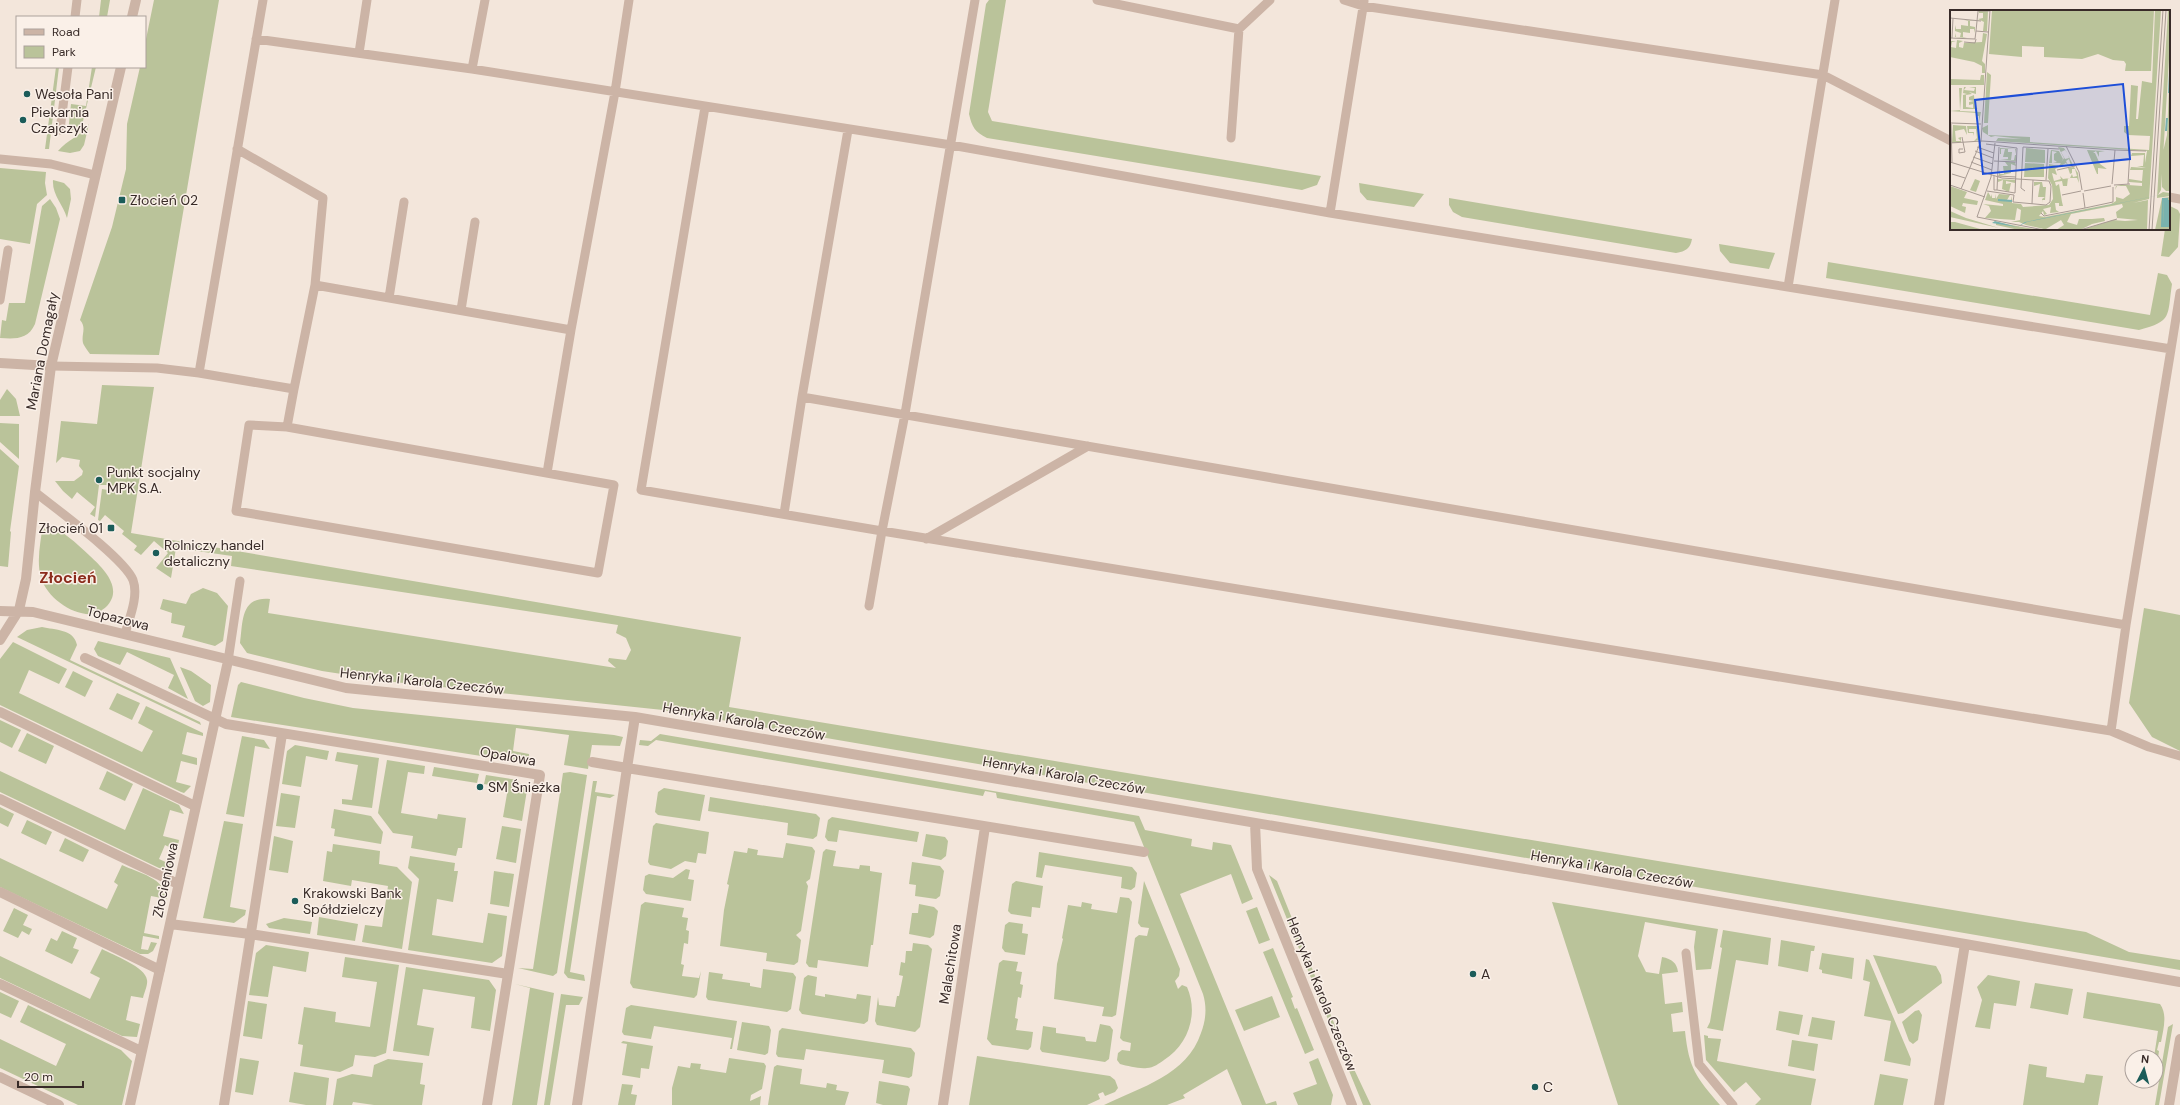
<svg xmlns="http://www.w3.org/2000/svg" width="2180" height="1105" font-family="'DM Sans',sans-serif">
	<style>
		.green { fill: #bac39a }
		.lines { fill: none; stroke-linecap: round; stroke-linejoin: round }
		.lane { stroke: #ccb4a6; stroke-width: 9 }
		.street { stroke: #ccb4a6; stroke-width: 10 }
		.poi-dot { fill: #1b5c59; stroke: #faf0e8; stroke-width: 1.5 }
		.labels { text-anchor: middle; stroke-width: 3; stroke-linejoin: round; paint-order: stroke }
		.poi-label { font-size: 14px; fill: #382b28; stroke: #faf0e8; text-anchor: start }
		.street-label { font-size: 14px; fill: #382b28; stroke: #faf0e8 }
		.quarter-label { font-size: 16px; font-weight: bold; fill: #8b2c1c; stroke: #faf0e8 }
		.inset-river { fill: none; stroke: #79b2ae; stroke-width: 2 }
		.inset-road { fill: none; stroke: #a89b93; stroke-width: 1 }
		.view { fill: #1d4ed8; fill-opacity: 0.15; stroke: #1d4ed8; stroke-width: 2 }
		.inset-edge { fill: none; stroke: #382b28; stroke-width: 2 }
	</style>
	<rect width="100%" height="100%" fill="#f3e6db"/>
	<path class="green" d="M101,0H110L107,17H99Z
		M154,0H219L159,355L90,354C88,351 84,346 83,343C81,334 87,328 80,320L112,227L126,169L127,124L140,67H145V44Z
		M989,0H1006L988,112L992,121L1321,176L1317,185L1302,190L987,138C975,132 972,127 969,114L986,4Z
		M56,67H59L49,149H45Z
		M92,67H96L83,121L79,126L68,133L71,104L86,106Z
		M89,124L84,145L80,151L70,153L58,151C67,140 81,136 89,124Z
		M0,168L46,172L45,183L47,195L37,204L30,244L0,239Z
		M53,180L64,183L70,189L71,199L67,218C63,204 52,195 53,180Z
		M1359,183L1424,194L1414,207L1367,200L1360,192Z
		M1449,198L1692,239C1690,249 1686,251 1676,253L1462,217L1453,212L1449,205Z
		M50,199L56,208L60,219L35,324C28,340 14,339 0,338L2,320L6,321L9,303H25L42,206Z
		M2170,206L2178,210L2180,214L2178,247L2169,257L2161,256L2165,229H2169Z
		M1719,244L1775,253L1769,269L1730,263L1720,251Z
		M1828,262L2150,315L2158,273L2167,275L2172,284C2167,316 2173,321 2139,330L1826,278Z
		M102,385L154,387L131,533L741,637L729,707L2086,932L2129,952L2180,960V970L663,710L394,682L322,671L247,653L240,643C243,623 240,596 270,599L268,613L616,668L608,661L609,658L626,660L631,650L626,638L616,633L618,625L231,566L232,556L176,548L171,578L156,568L168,553L154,541L141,555L134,550L137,546L122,534L124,531L105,515L100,521L98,520L102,489L108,490V485H99L95,517L90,514L95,507L77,492L72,499L63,491L55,481H74L82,475L83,471L79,466L80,460L62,457L56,463L61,421L97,424Z
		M7,389L16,399L20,416H0V400Z
		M0,423L19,424V459L0,442Z
		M0,449L19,466L10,531L11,532L8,567L0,566Z
		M43,523C61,528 77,544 90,556C104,569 124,589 106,607C102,610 98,614 93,614C72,616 47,597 41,578C36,560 41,541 43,523Z
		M203,588L217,593L228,606L223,641L215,646L182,637L185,626L171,623L172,613L160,609L163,599L186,604L191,594Z
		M2144,608L2180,615V751L2152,737L2129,703Z
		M42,627C55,630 74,629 77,645L70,660L200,722L201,725L17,637L27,630Z
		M98,641L170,658L188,699L168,688L174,675L127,652L120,665L98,656L94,649Z
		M13,642L67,669L59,684L29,670L19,693L142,752L153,731L138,723L146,706L203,733V736L187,732L182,754L197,758V765L181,761L176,782L191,786L184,793L181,792L0,705V659Z
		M180,667L191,671L211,685L210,702L203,706L195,701Z
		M73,671L93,681L85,697L65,687Z
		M241,682L304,698L353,708L614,735L623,737L620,746L592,745L588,769L564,765L569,735L516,728L513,751L529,754V757L520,762L231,717L238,685Z
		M117,693L140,703L132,720L109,709Z
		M0,720L21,730L12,748L0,742Z
		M27,733L54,746L46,764L18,751Z
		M660,734L1139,816L1145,830L1192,839L1191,846L1212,850L1213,842L1231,845L1253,899L1242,904L1231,874L1180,894L1266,1104L1276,1101L1277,1105H1242L1227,1069L1183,1095L1185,1098L1167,1105H1104C1141,1087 1187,1075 1201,1033C1206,1020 1207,1007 1203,994L1134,822L997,798L996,793L985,791L983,796L656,740L648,746L639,745L640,740L651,741Z
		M242,736L264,740L270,749L255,746L244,817L226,814Z
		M295,745L329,751L327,760L306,756L301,787L282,784L287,751Z
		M337,752L379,758L372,808L342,804V799L352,800L358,765L335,761Z
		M387,760L425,766L424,774L408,772L401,813L437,819L438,814L466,818L462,848H458L456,856L411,848L413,836L393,833L378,813Z
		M434,767L479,774L477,783L432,776Z
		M0,771L125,830L143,788L179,805L184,814L170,810L163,836L179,840L177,851L165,845L159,859L174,866L167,869L159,868L0,792Z
		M107,771L133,784L125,801L99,789Z
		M570,772L587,775L557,973L553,976L518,968L533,969L563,773Z
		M486,775L517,780L527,790L522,821L503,817L508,788L484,784Z
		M593,781H597L595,792L615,795L610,798L597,796L570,972L584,975L585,981L568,978L564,973Z
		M664,788L705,795L700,821L658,815L655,812L658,792Z
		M281,793L300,796L295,828L276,826Z
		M710,797L816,814L820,818L817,836L813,839L787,835L788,823L708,811Z
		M0,807L14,814L8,827L0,823Z
		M334,809L371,816L383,832L381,844L334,836L335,829L331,828Z
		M832,817L919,832L917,842L839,830L837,842L828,841L825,837L828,820Z
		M27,820L52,832L46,845L21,833Z
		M224,821L243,824L230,907L246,910L245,915L234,923L203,918Z
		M656,823L709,832L706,854L698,853L696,863L685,861L671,869L650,865L648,862L653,826Z
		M502,826L521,829L516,863L496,859Z
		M926,834L945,837L948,841L946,856L941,860L922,856Z
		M274,836L293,841L288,873L269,870Z
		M65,838L89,850L83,862L59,851Z
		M786,843L812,847L815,851L810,879L806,882L808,886L801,931L796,935L801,940L798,962L794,965L766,961L767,953L720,946L724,910L729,885L727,884L734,851L747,853L748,848L758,850L757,855L783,858Z
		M333,844L380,851L379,864L397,867L412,882L402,949L362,942L365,925L382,927L388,886L352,880L351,886L323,881L327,851L332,852Z
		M826,849L836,851L833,866L859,869L860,865L870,866V871L882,873L873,945H871L868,967L818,960L817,968L809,967L806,963L823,852Z
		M1039,852L1132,867L1137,873L1135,887L1131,890L1121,888L1122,877L1045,865L1042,878L1036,877Z
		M410,856L455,863L454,871H458L453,902L437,899L432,935L483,943L488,913L507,916L502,956L492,963L408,950L419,879L408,868Z
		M0,858L107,909L118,885L114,882L122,865C139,873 165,878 167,899L151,896L144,933L159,936V939L143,936L141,949L148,950L151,942L157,943L153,951L148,954H140L0,887Z
		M912,862L940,866L944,871L940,896L936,899L915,896L916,885L909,884Z
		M686,869L690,870L688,879L694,880L691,901L646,894L643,890L645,876L649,874L673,878Z
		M494,871L514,874L509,907L490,904Z
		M1269,875L1277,881L1344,1048L1371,1105H1363Z
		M1016,881L1043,886L1040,908L1032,907L1031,917L1011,914L1008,911L1012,884Z
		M1144,881L1180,969L1179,976L1175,981L1178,989L1182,985L1187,987C1199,1014 1188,1045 1164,1060C1160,1063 1153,1068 1147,1068C1139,1069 1128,1066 1120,1064L1117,1060L1118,1053L1122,1050L1130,1051L1131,1043L1123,1041L1120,1038L1135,938L1139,935L1147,936L1149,928L1141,927L1138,923Z
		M1120,897L1129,898L1132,902L1116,1015L1112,1017L1102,1016L1104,1007L1054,999L1057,964L1063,939L1062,938L1068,905L1081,907L1082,902L1092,904L1091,909L1117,913Z
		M645,902L684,908L682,917L688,918L686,930L689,931L688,944L684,943L681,964L684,965L682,976L699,978L701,971L697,995L694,998L633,988L630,983L641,905Z
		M1552,902L1718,929L1711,969L1696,970L1694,947L1696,931L1645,922L1638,956L1646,972L1659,974L1662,957C1672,959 1677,963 1678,972L1662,974L1665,1004L1682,1002L1683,1012L1671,1014L1673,1032L1685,1031C1689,1069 1696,1077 1720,1105H1618Z
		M919,904L934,907L938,911L934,935L930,938L909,934L912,913H918Z
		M1257,907L1270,940L1259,944L1246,911Z
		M14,908L28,915L23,925L32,929L29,935L22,931L18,938L3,931Z
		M319,917L358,924L355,941L317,935Z
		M284,918L312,922L310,934L269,928L266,924Z
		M1009,922L1023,924L1022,933L1028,934L1025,955L1005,952L1002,948L1005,925Z
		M1723,930L1771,938L1768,965L1736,960L1723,1031L1707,1028L1710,1022L1722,948L1720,947Z
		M62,931L77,938L73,948L79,950L72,964L45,951L51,938L57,941Z
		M1781,940L1815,946L1814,951H1811L1808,972L1778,966Z
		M913,943L928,945L932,949L920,1027L915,1032L877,1025L875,1021L878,997L879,1005L895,1007L897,996H899L903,976L899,975L901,962L905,963L906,951H912Z
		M266,945L309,952L306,972L273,966L268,997L249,995L256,953Z
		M1273,948L1293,997L1291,998L1295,1009L1297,1008L1314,1050L1305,1054L1263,952Z
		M102,949C113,955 146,967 147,980C148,985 144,993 143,998L131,996L126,1020L140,1024L137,1037L122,1036L0,978V956L90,999L100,978L90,973Z
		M1822,953L1854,958L1852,979L1822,973V970L1819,969Z
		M1873,955L1936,966L1941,975L1942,983L1903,1013L1898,1014Z
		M345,957L399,965L386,1053L375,1057L355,1055L353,1066L340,1072L300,1066L303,1045L298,1044L304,1007L336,1012L335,1022L370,1027L377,982L342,977Z
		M1866,959L1869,960L1911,1059L1910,1066L1884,1061L1891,1021L1864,1016L1870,982L1863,980Z
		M1003,960L1018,962L1016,971L1022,972L1020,984L1023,985L1021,998L1018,997L1015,1018L1018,1019L1016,1030L1033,1032L1031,1047L1028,1050L992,1045L987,1039L999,963Z
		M406,967L489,980L496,990L490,1031L471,1028L475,997L423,989L417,1025L434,1028L429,1056L393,1051Z
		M763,969L793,973L796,977L791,1009L787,1012L708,1000L706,997L709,972L723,974L722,979L750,983V986L761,988Z
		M808,975L817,977L815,995L825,997V994L856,999L857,994L871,996L868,1021L864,1024L802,1014L799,1010L804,978Z
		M1988,975L2020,981L2016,1006L1994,1003L1990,1029L1975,1027L1982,1000L1977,987Z
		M2035,983L2073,989L2068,1015L2030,1008Z
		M515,984L554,993L537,1105H512L530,988Z
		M0,992L19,1001L11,1018L0,1013Z
		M2087,992L2160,1004C2168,1015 2163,1030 2161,1042H2159L2157,1050L2159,1051L2157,1065L2156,1057H2154L2158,1031L2083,1018Z
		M561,994L583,997L579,1005H566L550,1105H544Z
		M1272,996L1280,1017L1244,1031L1235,1010Z
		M248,1001L267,1004L262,1039L243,1036Z
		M28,1005L121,1050L132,1061L122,1105H78L0,1068V1039L56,1066L66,1044L20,1022Z
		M631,1005L737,1021L732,1049H730L732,1038L654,1026L651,1039L624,1035L622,1032L626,1008Z
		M1919,1010L1922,1015L1918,1040L1913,1044L1909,1041L1902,1022L1915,1011Z
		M1779,1011L1803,1015L1799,1035L1776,1030Z
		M1812,1017L1835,1021L1832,1040L1808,1036Z
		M742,1022L769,1026L771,1030L768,1053L765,1055L737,1050Z
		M1100,1024L1110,1026L1113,1030L1109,1059L1105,1062L1042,1052L1040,1049L1043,1026L1056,1028V1033L1085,1037L1086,1041L1096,1042Z
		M2173,1024L2159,1105H2155L2168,1027Z
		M782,1028L911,1048L915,1053L912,1076L909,1078L882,1073L884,1060L806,1049L804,1060L778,1057L776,1054L779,1031Z
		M1704,1035L1708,1036V1038L1721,1039L1717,1061L1816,1079L1811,1105H1755L1761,1099L1746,1082L1734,1092L1706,1060Z
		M1792,1040L1818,1044L1814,1071L1788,1066Z
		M623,1041L653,1046L649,1069L641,1068L640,1078L622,1075L627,1044L621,1043Z
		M977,1056L1110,1076L1115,1080L1118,1088L1115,1092L1105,1096L1103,1092L1098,1094L1100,1099L1087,1105H969Z
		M240,1058L259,1061L253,1095L235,1092Z
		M729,1058L764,1063L766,1066L762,1089L751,1095L750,1101L761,1096L760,1105H672V1088L678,1066L690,1068L691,1063L701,1064L700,1069L726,1073Z
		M1318,1058L1333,1095L1331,1105H1298L1293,1093L1317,1084L1309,1062Z
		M388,1059L423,1063L420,1084L425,1085L422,1105H374L353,1102L352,1105H333L337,1079L352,1074L372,1077L374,1065Z
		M2029,1064L2047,1067L2046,1077L2084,1083L2086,1074L2103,1076L2098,1105H2023Z
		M777,1065L802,1069L800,1084L826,1088L827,1083L837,1085L836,1090L849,1092L845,1105H768L774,1067Z
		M294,1072L329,1078L326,1105H306L289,1102Z
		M1880,1074L1908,1079L1903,1105H1874Z
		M879,1081L908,1086L910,1089L907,1105H883L876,1103Z
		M622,1084L633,1085L631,1094L637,1095L635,1105H618Z"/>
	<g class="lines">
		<path class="lane" d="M975,0L905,414L882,531L2111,731L2126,625
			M1097,0L1239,29L1270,0
			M1344,0L1363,6L1823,75L1951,141
			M75,17L77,0
			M256,39L472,69L951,145L1330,213L2171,349L2180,293
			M359,53L367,0
			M472,69L485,0
			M705,107L641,490L882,531L869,606
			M60,130L68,67
			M848,130L802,397L2126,625L2171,349
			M1231,138L1239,29
			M237,149L323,198L315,285L571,330L615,92L629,0
			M0,159L51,164L95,175
			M2169,197L2180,199
			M1330,213L1364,1
			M1788,287L1835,0
			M389,298L404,202
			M0,300L8,250
			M461,310L475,222
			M51,366L157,368L199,373L263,0
			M199,373L294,389L315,285
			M287,427L614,485L598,573L236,511L249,425L287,427L294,389
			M547,473L571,330
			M35,492C56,509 124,558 133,580C139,596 129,619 125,634
			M784,514L802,397
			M926,539L1088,446
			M228,661L240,581
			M2111,731L2149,747L2180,756
			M1686,953L1699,1064L1733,1105"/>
		<path class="street" d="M132,17L136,0
			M0,363L51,366
			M0,611L33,612L346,688L635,717L1965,944
			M0,640L19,610L26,579L35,492L51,366L121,67
			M85,658L226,724L540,775L487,1105
			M0,712L195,806
			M592,762L627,768L635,717
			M0,799L178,884
			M1255,823L1257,869L1352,1105
			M0,892L160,970
			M170,924L250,934L508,974
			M0,984L141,1051
			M0,1077L59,1105
			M130,1105L228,661
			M224,1105L282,734
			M577,1105L627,768L1144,852
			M943,1105L985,827
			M1939,1105L1965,944L2180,982
			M2169,1105L2180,1039"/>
	</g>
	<g class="poi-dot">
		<circle cx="27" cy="94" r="4"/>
		<circle cx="23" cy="120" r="4"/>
		<rect x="118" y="196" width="8" height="8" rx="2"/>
		<circle cx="99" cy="480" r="4"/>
		<rect x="107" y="524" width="8" height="8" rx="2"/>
		<circle cx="156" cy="553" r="4"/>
		<circle cx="480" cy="787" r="4"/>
		<circle cx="295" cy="901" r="4"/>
		<circle cx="1473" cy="974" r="4"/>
		<circle cx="1535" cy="1087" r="4"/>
	</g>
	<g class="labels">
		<g class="poi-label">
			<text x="35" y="99">Wesoła Pani</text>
			<text x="31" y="117">Piekarnia<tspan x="31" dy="16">Czajczyk</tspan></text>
			<text x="130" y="205">Złocień 02</text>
			<text x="107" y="477">Punkt socjalny<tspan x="107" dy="16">MPK S.A.</tspan></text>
			<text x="103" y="533" text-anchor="end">Złocień 01</text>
			<text x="164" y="550">Rolniczy handel<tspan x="164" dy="16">detaliczny</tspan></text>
			<text x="488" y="792">SM Śnieżka</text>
			<text x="303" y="898">Krakowski Bank<tspan x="303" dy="16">Spółdzielczy</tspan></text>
			<text x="1481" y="979">A</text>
			<text x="1543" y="1092">C</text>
		</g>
		<g class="street-label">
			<text transform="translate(42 351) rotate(-79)" y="5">Mariana Domagały</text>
			<text transform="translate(118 618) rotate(14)" y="5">Topazowa</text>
			<text transform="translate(422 681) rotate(6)" y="5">Henryka i Karola Czeczów</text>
			<text transform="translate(744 721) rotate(10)" y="5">Henryka i Karola Czeczów</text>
			<text transform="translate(508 756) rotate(10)" y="5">Opalowa</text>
			<text transform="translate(1064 775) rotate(10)" y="5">Henryka i Karola Czeczów</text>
			<text transform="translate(1612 869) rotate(10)" y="5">Henryka i Karola Czeczów</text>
			<text transform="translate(165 880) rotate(-78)" y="5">Złocieniowa</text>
			<text transform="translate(950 964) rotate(-81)" y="5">Malachitowa</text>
			<text transform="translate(1322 994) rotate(68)" y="5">Henryka i Karola Czeczów</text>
		</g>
		<g class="quarter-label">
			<text x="68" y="583">Złocień</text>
		</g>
	</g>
	<g transform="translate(1950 10)">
		<rect width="220" height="220" fill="#f3e6db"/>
		<path d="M42,0H204L201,61H175L176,54L174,51L163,50L148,44L132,49L94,47V37L72,36V47L39,44ZM205,0H211L199,189L183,193L198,190L197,220H131L163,210L175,211L188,210L167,208L166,202L173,197L172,194L121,204L117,212L127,215L129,209H142V204V209L154,208L155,211L142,214L130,220H106L114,215L111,210L96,219L106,220H98L76,215L69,212H61L70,210L71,200L67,198L65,210L35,208L41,201L39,196L33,194L53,196V194L35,190L38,182L41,187L42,184V188H45V184L46,189L49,184L60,185L57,190H61L62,186V193L71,194L73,197L99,195L103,189L102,175L98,168L99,154L109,156L114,148L108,137L75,135L108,137L114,138L118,144L115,140L111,142L115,149L119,148L118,145L123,155L121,156L119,149L116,151L119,157L116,153L105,159L107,165L102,163L104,171L111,169L110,166L113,169L120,168L122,164L123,167L127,166L125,159H122V163L120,164L118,158L124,157L128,163L129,173L127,168H118L117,176H113L112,171L105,172L106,176L109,174L112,192L113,196H109V193H105L106,200L109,202L100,203L101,197L93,199L97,204L94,205L93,201L89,206L95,207L161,194L166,191V187L173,189L180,184L176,176H167L165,180L166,176L171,175H178L192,176V173L179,172V169L192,171L193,160H180L181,157L196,158L187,156H193L194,145L181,146L182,143H195V153L197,141L46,131L48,128L72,129L45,126L41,127L33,122L32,118L38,115V125L80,127V132L199,140L200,126L178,125L174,122V116H179L181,75L188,76L186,109H188L192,71L202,73ZM218,0H220V33L211,180L208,185L213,182L220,183V186L207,188ZM29,1H38L37,21H33L34,12L28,9L33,8V3H29L28,6L29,2ZM14,10L25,11V15V11H20V16L25,17V23L24,19H20V23L13,22V27L17,28L5,27V23L6,27H10L11,23L5,21V15L6,19H11V15L18,16V11ZM33,23L37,24L32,51L35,54V63H32V56L24,52L0,47V31H6L2,32L1,37L6,38L7,30L13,31L9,33V37L13,38L14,33L32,32ZM220,54V181H216L212,177V146L217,125ZM37,62L41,65L38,113H34ZM31,65H34V75H0V69L30,70ZM14,77H16L14,80L24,81L25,78L19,77H26V84L19,82L22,84L16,85V97L23,98V94L19,95V92L24,91L19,90V87L24,85L25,98L28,99H13V85L17,84L13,83ZM9,78H12L10,101L31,102L29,112V106H26V103L0,101L10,100ZM3,115L16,116L17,125L14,119L5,121L6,131H11L8,128L11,127V132L2,133ZM17,116H29V130L24,131L27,128L26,119H19V122H24L23,126V123H18ZM50,138L66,139V144L65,139H58V142H62L61,150H64L65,145H66V151L50,150L58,149V147H53L55,139H51V144H50ZM76,138L95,140V153L75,152ZM101,140L109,141L113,149L111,153H103L107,152L104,150V144L107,142L102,141V153H99ZM137,140L155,141L149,142V147L146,141L143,143H145L150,154L157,159L148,158V164H147ZM55,152H65L66,156L61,154V163L49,166V159L50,164H54L53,156H58ZM75,153L94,154V167H74ZM25,169L30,171L26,182L20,180ZM48,169L65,170V173L56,171V174L61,173L59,182L52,179L53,170L48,172ZM84,172H92L93,177H96L95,190H92L93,193L92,189L95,187H88L90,174L84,176ZM0,176L17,182L14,188L28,191L27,195L13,193L12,196L16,197L15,203L0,196ZM220,187V220H205L212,188ZM0,201L16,208L49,218L0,207ZM0,212H5L34,220H0ZM46,212L72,217L91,220H69L46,215Z" fill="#bac39a"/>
		<path d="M220,183L77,212L67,217L42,213L45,211L67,217L75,212ZM214,190H220V216L213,215Z" fill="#79b2ae"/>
		<path class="inset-river" d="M219,83L220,62M216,121L217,108M218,189H213L212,216H220M48,190L62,191"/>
		<path class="inset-road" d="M0,8L31,11M26,21L28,1H40M0,28L25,29L26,21L38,22M2,28L3,8M14,32L25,33L26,29M1,113L31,114M1,114L2,152M12,127L15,142L9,143V139H13M0,133L32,131L165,140M45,133L41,167L27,207L94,220M36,134L67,138L65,183L47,180M116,136L129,162L132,180M27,137L44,143M25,141L43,148M23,147L43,154M44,151L66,152M0,152L52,168L99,171L101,176L100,192L96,195L63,192L64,185L37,181M21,152L42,160M107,160L125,156M2,164L15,168M44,166V180H47L49,137M48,166L66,167M96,170L98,139M162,174L165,140L196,141M178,174L180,141M0,175L35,187M164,175L180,174M11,179L31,131L40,0M75,181L71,178L73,137L109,139M134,181L161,176M112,185L131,181M82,194L83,170M135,198L163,192V177M91,203L94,206L135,198L133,183M130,220L167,209M199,220L213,0M202,220L216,0"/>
		<path class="view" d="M173,74L180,149L33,164L25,90Z"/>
		<rect width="220" height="220" class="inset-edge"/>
	</g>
	<rect x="16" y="16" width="130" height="52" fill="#faf0e8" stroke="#aca19b"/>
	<rect x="24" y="29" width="20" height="6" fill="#ccb4a6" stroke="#aca19b"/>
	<text x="52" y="36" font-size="12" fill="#382b28">Road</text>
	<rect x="24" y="46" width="20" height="12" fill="#bac39a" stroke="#aca19b"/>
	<text x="52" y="56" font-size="12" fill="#382b28">Park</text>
	<g transform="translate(2144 1069) rotate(6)"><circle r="19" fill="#faf0e8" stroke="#aca19b"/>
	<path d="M0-3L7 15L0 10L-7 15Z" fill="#1b5c59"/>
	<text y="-6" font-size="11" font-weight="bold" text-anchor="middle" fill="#382b28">N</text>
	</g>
	<path d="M18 1081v6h65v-6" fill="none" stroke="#382b28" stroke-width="2"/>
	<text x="24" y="1081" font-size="12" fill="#382b28" stroke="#faf0e8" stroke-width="3" paint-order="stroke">20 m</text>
</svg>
